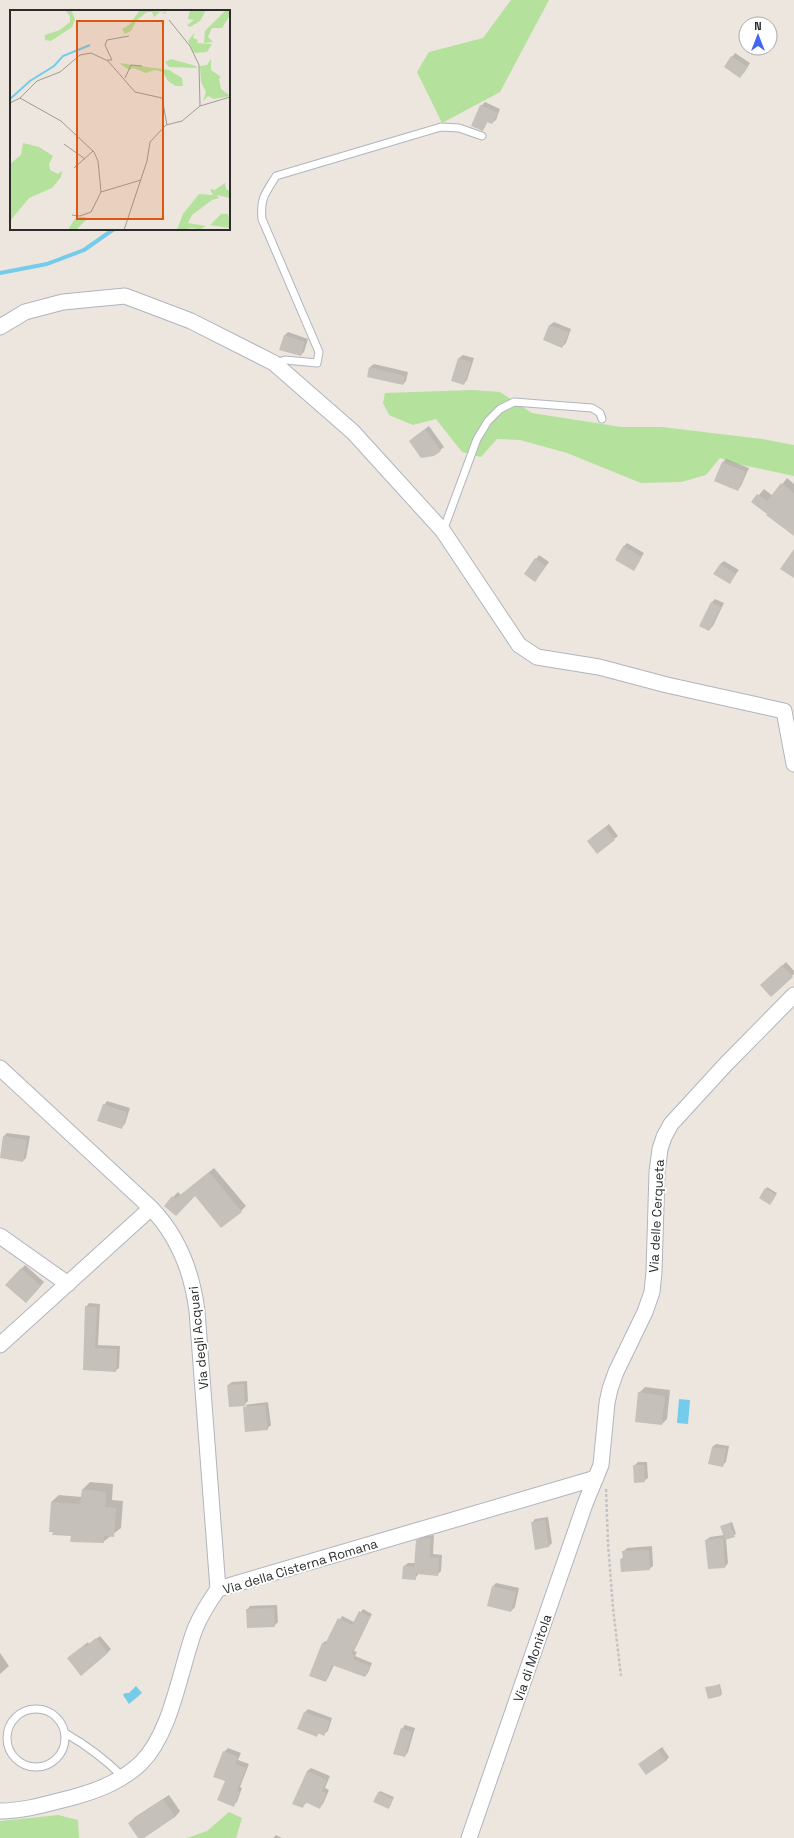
<svg xmlns="http://www.w3.org/2000/svg" width="794" height="1838" font-family="'Space Grotesk',sans-serif">
	<style>
		.green { fill: #b4e19c }
		.water { fill: #74cbea }
		.shadow { fill: #0003 }
		.lines { fill: none; stroke-linecap: round; stroke-linejoin: round }
		.stream { stroke: #74cbea; stroke-width: 4 }
		.building { fill: #c5c0b9 }
		.lane-casing { stroke: #b1b4be; stroke-width: 9 }
		.street-casing { stroke: #b1b4be; stroke-width: 17 }
		.path { stroke: #c4c4c4; stroke-width: 2.5; stroke-dasharray: 3 2; stroke-linecap: butt }
		.lane { stroke: #fff; stroke-width: 7 }
		.street { stroke: #fff; stroke-width: 15 }
		.labels { text-anchor: middle; stroke-width: 4; stroke-linejoin: round; paint-order: stroke }
		.street-label { font-size: 13px; fill: #2b2b2b; stroke: #fff }
		.inset-river { fill: none; stroke: #74cbea; stroke-width: 2 }
		.inset-road { fill: none; stroke: #9f9b96; stroke-width: 1 }
		.view { fill: #df570e; fill-opacity: 0.15; stroke: #df570e; stroke-width: 2 }
		.inset-edge { fill: none; stroke: #2b2b2b; stroke-width: 2 }
	</style>
	<rect width="100%" height="100%" fill="#ece6de"/>
	<path class="green" d="M511,0H549L500,92L442,123L417,72L429,52L483,38Z
		M473,390L500,392L532,413L621,427H662L762,439L794,445V476L738,464L720,458L706,475L681,482L641,483L567,453L520,440L497,439L481,457L462,452L436,419L413,425L389,415L383,403L385,393Z
		M229,1812L242,1818L236,1838H187L207,1831Z
		M58,1815L78,1820L79,1838H0V1821Z"/>
	<path class="water" d="M679,1399L690,1400L688,1424L677,1423Z
		M136,1686L142,1693L129,1704L123,1695L125,1693H129Z"/>
	<path class="shadow" d="M735,53L750,63L744,73L732,57Z
		M485,102L500,109L496,120L492,123L488,121L483,130L472,125L481,106Z
		M554,322L571,329L566,343L562,347L545,340L550,325Z
		M288,332L308,339L304,352L301,355L284,336Z
		M463,355L474,358L467,380L464,384L459,358Z
		M374,364L408,372L406,381L403,384L370,367Z
		M429,426L444,447L434,455L413,438Z
		M726,459L749,468L741,486L738,490L715,481L723,462Z
		M787,478L794,484V531L753,502L764,489L773,496Z
		M627,543L644,553L634,569L623,547Z
		M539,555L549,562L535,581L536,559Z
		M724,561L739,570L729,583L720,564Z
		M715,599L724,603L713,626L709,630L712,602Z
		M609,824L618,836L614,839L588,841Z
		M786,962L794,971V974L771,995L762,985Z
		M107,1101L130,1108L125,1124L121,1128L104,1105Z
		M7,1133L30,1136L26,1158L23,1161L4,1136Z
		M214,1168L246,1206L241,1211L195,1194L181,1210L173,1197L178,1192L181,1195Z
		M767,1187L777,1193L772,1202L766,1189Z
		M25,1265L44,1282L26,1302L7,1285Z
		M89,1303L100,1304L98,1345L120,1346L119,1368L115,1371L84,1370L86,1307Z
		M247,1381L248,1401L244,1405L268,1402L271,1425L267,1429L244,1408L247,1405L230,1406L228,1385L232,1382Z
		M645,1387L670,1390L667,1419L662,1424L639,1393Z
		M716,1444L729,1446L726,1462L722,1466L712,1447Z
		M638,1462H647L648,1478L644,1481L634,1466Z
		M90,1482L113,1484L112,1500L123,1501L121,1528L103,1542L72,1535L51,1502L59,1495L82,1497L83,1489Z
		M548,1517L552,1543L549,1546L536,1548L532,1523L535,1519Z
		M732,1522L736,1534L726,1538L728,1563L725,1567L709,1568L706,1540L710,1537L724,1535L721,1526Z
		M434,1535L433,1554L442,1555L441,1571L437,1575L419,1573L415,1579L404,1566L408,1563H416L417,1541L421,1537Z
		M652,1546L653,1566L649,1569L621,1559L624,1557L623,1552L627,1548Z
		M496,1583L519,1588L515,1607L511,1611L488,1605L493,1586Z
		M277,1605L278,1622L274,1626L247,1610L250,1606Z
		M363,1609L372,1614L354,1651L357,1652L355,1656L372,1663L368,1673L365,1676L334,1665L328,1678L325,1681L322,1644L325,1641L328,1642L342,1616L354,1622Z
		M100,1636L111,1649L107,1653L72,1655L88,1642L89,1644Z
		M0,1653L9,1666L0,1674Z
		M720,1684L722,1694L721,1695L707,1688Z
		M308,1709L332,1718L328,1731L324,1734L319,1733L316,1736L299,1729L305,1712Z
		M405,1725L415,1728L408,1752L405,1756L402,1729Z
		M662,1747L669,1757L666,1761L640,1764Z
		M228,1748L241,1753L238,1760L249,1764L240,1787L242,1788L237,1802L233,1806L226,1781L224,1752Z
		M311,1768L330,1776L325,1788L329,1790L323,1804L320,1807L307,1802L302,1807L307,1771Z
		M380,1791L394,1797L390,1806L378,1793Z
		M169,1795L180,1811L175,1817L140,1838L129,1823L135,1817Z
		M276,1835L282,1838H273Z"/>
	<g class="lines">
		<path class="stream" d="M0,273L47,264L84,250L114,229"/>
	</g>
	<path class="building" d="M731,56L748,67L740,78L724,67Z
		M480,105L498,113L492,124L487,122L483,131L471,126Z
		M549,325L569,332L562,348L543,340Z
		M284,335L305,342L301,356L279,350Z
		M458,358L471,362L464,385L451,381Z
		M369,367L405,376L403,385L367,377Z
		M425,429L441,451L434,456L421,458L409,441Z
		M722,462L746,472L738,491L714,481Z
		M781,483L794,493V536L766,515L767,514L751,502L757,494L767,501Z
		M623,546L642,557L634,571L615,560Z
		M794,549V578L780,569Z
		M535,558L546,566L535,582L524,574Z
		M720,564L736,574L730,584L713,574Z
		M711,602L721,607L709,631L699,626Z
		M605,827L615,840L597,854L587,841Z
		M782,965L793,977L771,997L760,985Z
		M103,1104L127,1112L122,1129L97,1121Z
		M3,1136L27,1140L23,1162L0,1158Z
		M209,1172L242,1212L221,1228L195,1196L176,1216L164,1206L172,1196L175,1199Z
		M765,1188L776,1195L770,1205L759,1198Z
		M21,1268L41,1286L26,1303L5,1285Z
		M85,1306L97,1307L95,1348L117,1349L116,1372L83,1370Z
		M244,1384L245,1406L229,1407L227,1385Z
		M638,1392L665,1396L662,1425L635,1422Z
		M265,1405L268,1430L245,1432L243,1407Z
		M712,1447L726,1449L723,1467L708,1464Z
		M633,1465H644L645,1482L634,1483Z
		M82,1489L106,1492L105,1507L116,1508L114,1537L104,1536V1543L70,1542L71,1536L52,1535L53,1532H49L51,1502L80,1504Z
		M545,1520L549,1547L535,1550L531,1522Z
		M730,1523L735,1537L725,1540L720,1526Z
		M424,1538H431L430,1557L439,1558L438,1576L416,1574V1580L402,1579L403,1566L414,1567L416,1540Z
		M723,1538L725,1568L708,1569L705,1540Z
		M649,1550L650,1570L621,1572L620,1559H623L622,1551Z
		M492,1586L516,1592L511,1612L487,1606Z
		M274,1608L275,1627L247,1628L246,1609Z
		M359,1611L370,1617L351,1654L354,1655L353,1659L370,1666L365,1677L332,1665L326,1682L309,1676L322,1643L325,1644L338,1618L352,1625Z
		M96,1638L108,1653L81,1676L67,1658L84,1645L85,1647Z
		M719,1685L721,1696L708,1699L705,1687Z
		M304,1712L330,1721L324,1736L318,1733L317,1737L297,1729Z
		M401,1728L412,1732L405,1757L393,1754Z
		M658,1750L666,1761L646,1775L638,1764Z
		M223,1751L238,1757L235,1764L246,1768L237,1791L240,1792L234,1807L217,1800L225,1781L213,1777Z
		M307,1771L327,1780L322,1791L326,1793L320,1809L305,1802L303,1808L292,1804Z
		M378,1792L393,1799L389,1809L373,1802Z
		M163,1799L175,1817L144,1838H138L128,1823Z"/>
	<g class="lines">
		<g class="lane-casing">
			<path id="lane" d="M275,363L285,360L317,363L319,352L262,219C260,198 265,194 276,176L441,127L459,128L482,136
				M443,531L477,439L488,421L500,409L514,402L592,408L600,413L602,419
				M7 1738a29 29 0 1 1 58 0a29 29 0 1 1-58 0Z
				M65,1733C86,1745 105,1759 123,1777"/>
		</g>
		<g class="street-casing">
			<path id="street" d="M0,327L25,312L63,302L125,296L191,321L274,363L353,432L443,531L519,645L537,657L599,667L667,685L784,711L794,764
				M0,1068L151,1208C178,1236 192,1272 197,1311L218,1589
				M0,1236L68,1284
				M0,1345L151,1208
				M0,1811C26,1811 50,1803 74,1797C99,1790 122,1781 141,1763C172,1732 180,1669 195,1629C201,1614 209,1602 218,1589L596,1478
				M469,1838L585,1504L601,1465L607,1403L610,1389L616,1372L645,1312L652,1292L654,1272L657,1172L660,1149L664,1137L671,1124L726,1064L794,995"/>
		</g>
		<path class="path" d="M606,1489L608,1543L613,1608L621,1676"/>
		<use href="#lane" class="lane"/>
		<use href="#street" class="street"/>
	</g>
	<g class="labels">
		<g class="street-label">
			<text transform="translate(656 1216) rotate(-87)" y="5">Via delle Cerqueta</text>
			<text transform="translate(198 1338) rotate(-96)" y="5">Via degli Acquari</text>
			<text transform="translate(300 1566) rotate(-17)" y="5">Via della Cisterna Romana</text>
			<text transform="translate(532 1658) rotate(-71)" y="5">Via di Monitola</text>
		</g>
	</g>
	<g transform="translate(10 10)">
		<rect width="220" height="220" fill="#ece6de"/>
		<path d="M61,0L65,9L62,17L41,31L35,30V25L50,20L60,12V6L56,1ZM130,0L156,2L155,4L151,1L144,7L142,2H137L126,11L121,21L115,24L112,19L119,15ZM180,0H196L190,11L180,17L177,15L184,10L178,9ZM216,0H220V5L212,18H202L198,27L203,32L194,33L195,21ZM185,22L183,28L188,30L187,33L202,34L197,42L184,43L178,31ZM161,49L186,56L187,58L159,57L155,52ZM201,49V60L211,67L209,69L211,79L220,86L204,89L198,86L193,91L196,82L191,72L190,56L197,55ZM109,53L159,60L172,68L173,76H166L158,71L153,62L145,60L136,63L123,58L119,60ZM13,133L29,137L43,146L39,154L40,160L48,164L52,161L51,167L42,178L19,188L0,211V154L11,145ZM215,173L216,179L220,181V188L207,185L209,188L202,190L182,205L178,213L196,216L189,220L183,218L167,220L173,204L189,184L203,185L200,179L205,180ZM211,204H218L220,218L200,215ZM66,207H76V210L66,220H58Z" fill="#b4e19c"/>
		<path class="inset-river" d="M0,89L20,71L44,56L53,46L80,35"/>
		<path class="inset-road" d="M159,10L180,36L189,55L190,96M97,50H102L95,35L97,30L119,26M115,68L121,55L132,56M10,88L51,111L84,142L88,151L91,182M0,93L10,88L27,71L50,62L70,45L81,43L98,51L125,82L152,88L157,115M54,134L75,149M64,158L83,141M62,205L70,206L81,202L91,182L131,170M114,220L137,151L140,132L156,115L172,111L190,96L220,87"/>
		<path class="view" d="M67,11H153V209H67Z"/>
		<rect width="220" height="220" class="inset-edge"/>
	</g>
	<g transform="translate(758 36)"><circle r="19" fill="#ffffff" stroke="#aaaaaa"/>
	<path d="M0-3L7 15L0 10L-7 15Z" fill="#4365f4"/>
	<text y="-6" font-size="11" font-weight="bold" text-anchor="middle" fill="#2b2b2b">N</text>
	</g>
</svg>
